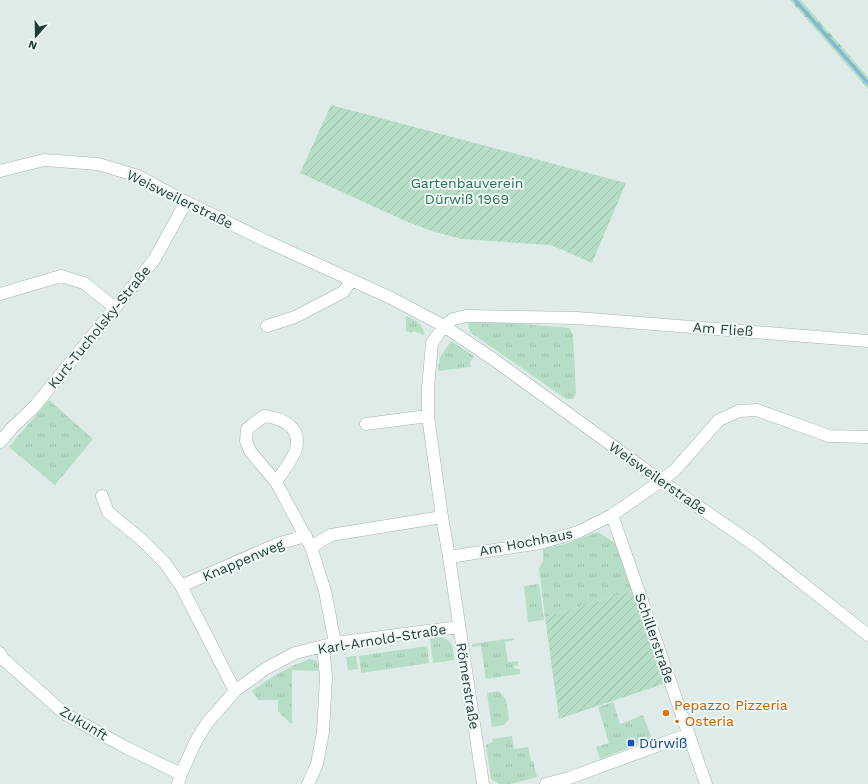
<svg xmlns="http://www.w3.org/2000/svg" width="868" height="784" font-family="'Work Sans',sans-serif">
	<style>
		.grass { fill: url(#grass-tufts) }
		.forest { fill: url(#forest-firs) }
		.garden { fill: url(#garden-furrows) }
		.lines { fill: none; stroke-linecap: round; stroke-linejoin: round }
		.stream { stroke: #82bad4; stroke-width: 3.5 }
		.minor-casing { stroke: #a2b3b0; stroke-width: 13 }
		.minor { stroke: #fff; stroke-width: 12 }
		.food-dot { fill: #e8710a; stroke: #eff8f5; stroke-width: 1.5 }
		.transit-dot { fill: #1a4fb4; stroke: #eff8f5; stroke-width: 1.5 }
		.labels { text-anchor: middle; stroke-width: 4; stroke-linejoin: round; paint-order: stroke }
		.park-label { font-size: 14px; fill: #277552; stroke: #eff8f5 }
		.street-label { font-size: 14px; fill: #1f3c39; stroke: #eff8f5 }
		.food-label { font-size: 14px; fill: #c56008; stroke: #eff8f5; text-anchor: start }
		.transit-label { font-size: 14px; fill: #164399; stroke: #eff8f5; text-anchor: start }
	</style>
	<defs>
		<pattern id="grass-tufts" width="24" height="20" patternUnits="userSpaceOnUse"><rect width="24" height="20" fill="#b6dec7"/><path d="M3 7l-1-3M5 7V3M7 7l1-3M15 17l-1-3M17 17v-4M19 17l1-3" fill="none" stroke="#9cbfac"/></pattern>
		<pattern id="forest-firs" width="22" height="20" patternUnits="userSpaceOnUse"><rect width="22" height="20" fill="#b6dec7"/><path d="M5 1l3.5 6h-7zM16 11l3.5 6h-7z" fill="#9cbfac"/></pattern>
		<pattern id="garden-furrows" width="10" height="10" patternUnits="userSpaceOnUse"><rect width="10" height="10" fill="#b6dec7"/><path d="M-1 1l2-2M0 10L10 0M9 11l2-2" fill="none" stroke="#9cbfac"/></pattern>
	</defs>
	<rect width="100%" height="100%" fill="#dfebe8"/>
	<path class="grass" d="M406,316C415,320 424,324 424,335L413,331L412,333L406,331Z
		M471,320L570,328L573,335L576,393L573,399H566L470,332L468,324Z
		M451,341L474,356L470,362L471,367L438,371L440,357Z
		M49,400L93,439L55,485L9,447Z
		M598,532L620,546L636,590L545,617L539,569L543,561V549L565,544Z
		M539,584L544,620L528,622L524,586Z
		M442,637C454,642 453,648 454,660L433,663L430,639Z
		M514,638V640L505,642L508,662L518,661V665L514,666L515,669H520V674L486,679L481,646L472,647V644Z
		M427,646L429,663L361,673L359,656Z
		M356,656L358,669L348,670L346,657Z
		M310,659L317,661L319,671L292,670V723H290L278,711V700H258L252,691C270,678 289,666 310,659Z
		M499,691L506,700L509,719L504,725L492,727L487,693Z
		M613,702L620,724L643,715L652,739L600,759L596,747L609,743L598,707Z
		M512,736L514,749L528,747L531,761H533L537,777L511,784H499L491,779L486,745L493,742L492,739Z"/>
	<path class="forest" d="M790,0H801L868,77V89Z"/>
	<path class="garden" d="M331,105L626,183L592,263L551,245L461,239L435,232L410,223L300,173Z
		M636,590L666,683L559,719L545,617Z"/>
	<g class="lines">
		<path class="stream" d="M795,0L868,83"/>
		<g class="minor-casing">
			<path id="minor" d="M0,171L44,160L98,164L138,176L186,202L264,240L391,298L444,326L493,359L661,481L753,544L868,635
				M0,294L61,276L84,283L114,307
				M267,326L295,317L343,292L352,280
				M366,424L428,416
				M0,442L12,428L34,407L154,260L186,202
				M276,482C282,473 293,459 296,449C302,427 282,418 264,416L247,429L246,441L250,451L276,482L311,547L325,591L335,643
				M102,496L108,512L142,540L165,563L181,586L235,691
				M612,515L706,784
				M311,547L331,535L442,517
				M449,557L540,543L578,532L612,515L661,481L675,470L719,420L739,411L757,410L829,436L868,437
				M181,586L280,543L306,536
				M0,653L2,658L65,714L127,748L181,774
				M178,784L181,774L196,741L207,723L235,691L265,669L295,653L335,643L459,627
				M308,784L317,764L323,732L326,677L323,646
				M483,784L449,557L442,517L428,416V388L432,343L444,326L453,319L466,316L577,318L868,341
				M546,784L569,778L689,734"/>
		</g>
		<use href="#minor" class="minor"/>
	</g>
	<circle class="food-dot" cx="666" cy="713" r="4"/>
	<rect class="transit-dot" x="627" y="739" width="8" height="8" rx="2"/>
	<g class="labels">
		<g class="park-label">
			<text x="467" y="188">Gartenbauverein<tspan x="467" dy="16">Dürwiß 1969</tspan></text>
		</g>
		<g class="street-label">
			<text transform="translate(180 199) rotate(26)" y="5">Weisweilerstraße</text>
			<text transform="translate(99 327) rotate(-51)" y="5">Kurt-Tucholsky-Straße</text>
			<text transform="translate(723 329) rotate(4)" y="5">Am Fließ</text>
			<text transform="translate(658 478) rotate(35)" y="5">Weisweilerstraße</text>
			<text transform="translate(526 542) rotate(-11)" y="5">Am Hochhaus</text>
			<text transform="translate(243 560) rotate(-23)" y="5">Knappenweg</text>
			<text transform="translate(655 638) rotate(71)" y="5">Schillerstraße</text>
			<text transform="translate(382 639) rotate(-9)" y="5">Karl-Arnold-Straße</text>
			<text transform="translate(468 686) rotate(81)" y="5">Römerstraße</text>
			<text transform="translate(84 723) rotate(31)" y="5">Zukunft</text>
		</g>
		<g class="food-label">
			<text x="674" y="710">Pepazzo Pizzeria<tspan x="674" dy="16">• Osteria</tspan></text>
		</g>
		<g class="transit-label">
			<text x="639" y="748">Dürwiß</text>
		</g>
	</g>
	<g transform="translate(36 36) rotate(200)" stroke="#eff8f5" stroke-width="3" paint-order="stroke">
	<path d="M0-3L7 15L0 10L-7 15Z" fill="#1f3c39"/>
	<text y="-6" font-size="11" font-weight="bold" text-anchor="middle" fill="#1f3c39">N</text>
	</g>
</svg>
